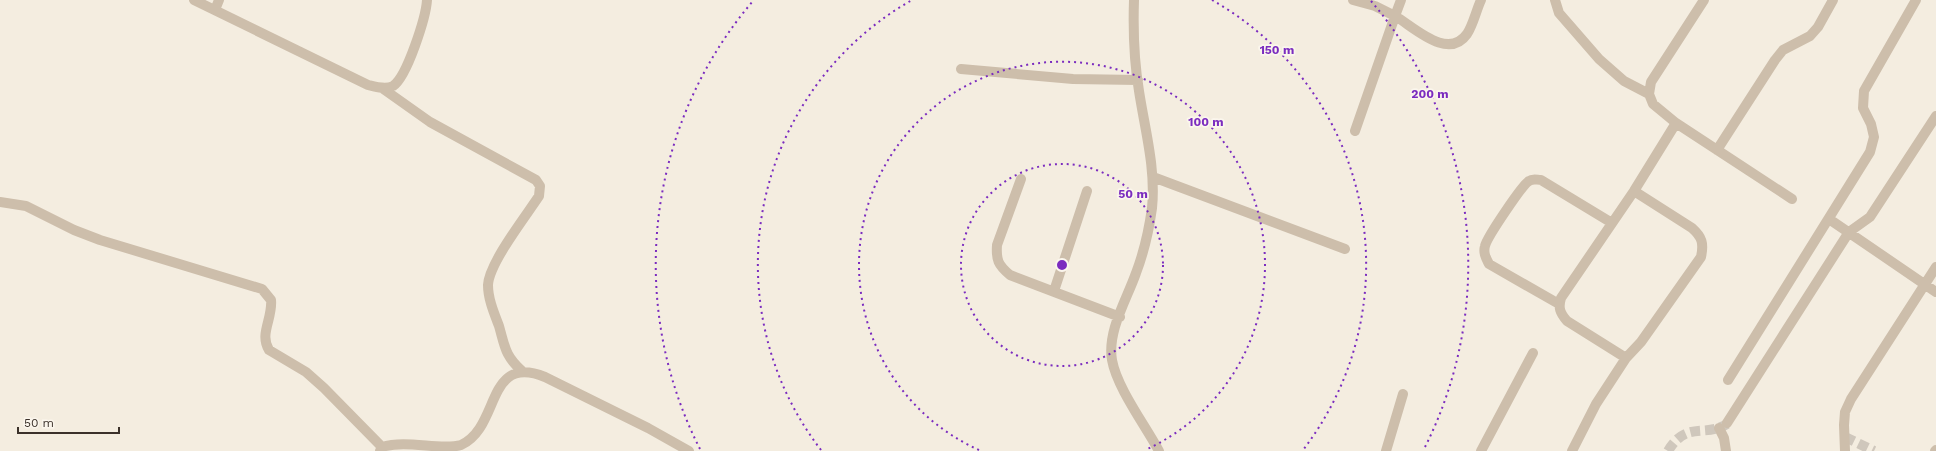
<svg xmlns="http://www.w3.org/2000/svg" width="1936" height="451" font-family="'Work Sans',sans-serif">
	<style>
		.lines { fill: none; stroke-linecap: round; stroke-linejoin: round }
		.minor-tunnel { stroke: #cfc7bc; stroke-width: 10; stroke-dasharray: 10 5; stroke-linecap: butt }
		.minor { stroke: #cdbeab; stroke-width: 10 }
		.ring { fill: none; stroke: #7b2cbf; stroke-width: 2; stroke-dasharray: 2 4 }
		.centre { fill: #7b2cbf; stroke: #fbf6ed; stroke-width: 2 }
		.ring-label { font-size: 12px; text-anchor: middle; font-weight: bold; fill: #7b2cbf; stroke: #fbf6ed; stroke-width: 3.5; stroke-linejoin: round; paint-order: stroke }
	</style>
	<rect width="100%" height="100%" fill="#f4ede0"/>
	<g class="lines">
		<path class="minor-tunnel" d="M1845,437L1874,451
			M1668,451C1687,420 1704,438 1727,424"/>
		<path class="minor" d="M194,0L368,85C376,87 386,90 393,86C407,77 426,17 427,0
			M1134,0C1133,30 1134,61 1139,91C1145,130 1156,169 1152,208C1149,230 1144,252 1136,273C1127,299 1107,331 1112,360C1117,388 1145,425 1159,451
			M1353,0L1375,6L1395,16L1401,0
			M1555,0L1559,13L1599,59L1624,81L1649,94
			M1704,0L1651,82L1649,94L1653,104L1676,123L1792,199
			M215,10L219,0
			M961,69L1073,79L1138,80
			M382,88L430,122L536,180L540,186L539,196C526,216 489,263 488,285C488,299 494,313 499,326C505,347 505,356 522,371
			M1355,131L1395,16C1414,27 1448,61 1467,34C1473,25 1476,11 1481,0
			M1717,150L1775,60L1783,50L1810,36L1818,27L1833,0
			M1153,177L1345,249
			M1021,179L997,245C996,260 998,265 1010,275L1120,317
			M0,202L26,206L74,230L100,240L262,289L271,300C273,318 259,334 269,350L306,372L324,388L382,447
			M1829,219L1936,292
			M1054,291L1087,191
			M1559,304L1489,264C1486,258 1483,253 1485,246C1487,237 1523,184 1529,181C1533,178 1537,180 1541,180L1612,223
			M1626,358L1567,321C1560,313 1558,308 1561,298L1634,191L1676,123
			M1728,380L1870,152L1874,137L1871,124L1863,108L1864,91L1916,0
			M1727,423L1849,232L1870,217L1936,116
			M1719,428L1724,438L1726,451
			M380,451L382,447C407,439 440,451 461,445C501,427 485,353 545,377L648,428L689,451
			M1386,451L1403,394
			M1481,451L1533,353
			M1572,451L1596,404L1626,358L1641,342L1701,257C1704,243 1702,237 1692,228L1634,191
			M1845,451L1844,425L1845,412L1851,399L1936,267
			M1935,451L1936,450"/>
	</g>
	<g class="ring">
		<circle cx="1062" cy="265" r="101"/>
		<path d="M979 450A203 203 0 1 1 1145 450"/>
		<path d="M821 450A304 304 0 0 1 912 0M1212 0A304 304 0 0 1 1303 450"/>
		<path d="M700 449A406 406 0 0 1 753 1M1371 1A406 406 0 0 1 1424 449"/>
	</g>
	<circle cx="1062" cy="265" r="6" class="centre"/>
	<g class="ring-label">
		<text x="1277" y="54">150 m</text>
		<text x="1430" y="98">200 m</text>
		<text x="1206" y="126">100 m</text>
		<text x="1133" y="198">50 m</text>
	</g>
	<path d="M18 427v6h101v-6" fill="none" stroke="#3b312a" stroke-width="2"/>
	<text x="24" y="427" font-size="12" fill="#3b312a" stroke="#fbf6ed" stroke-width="3" paint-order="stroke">50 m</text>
</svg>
